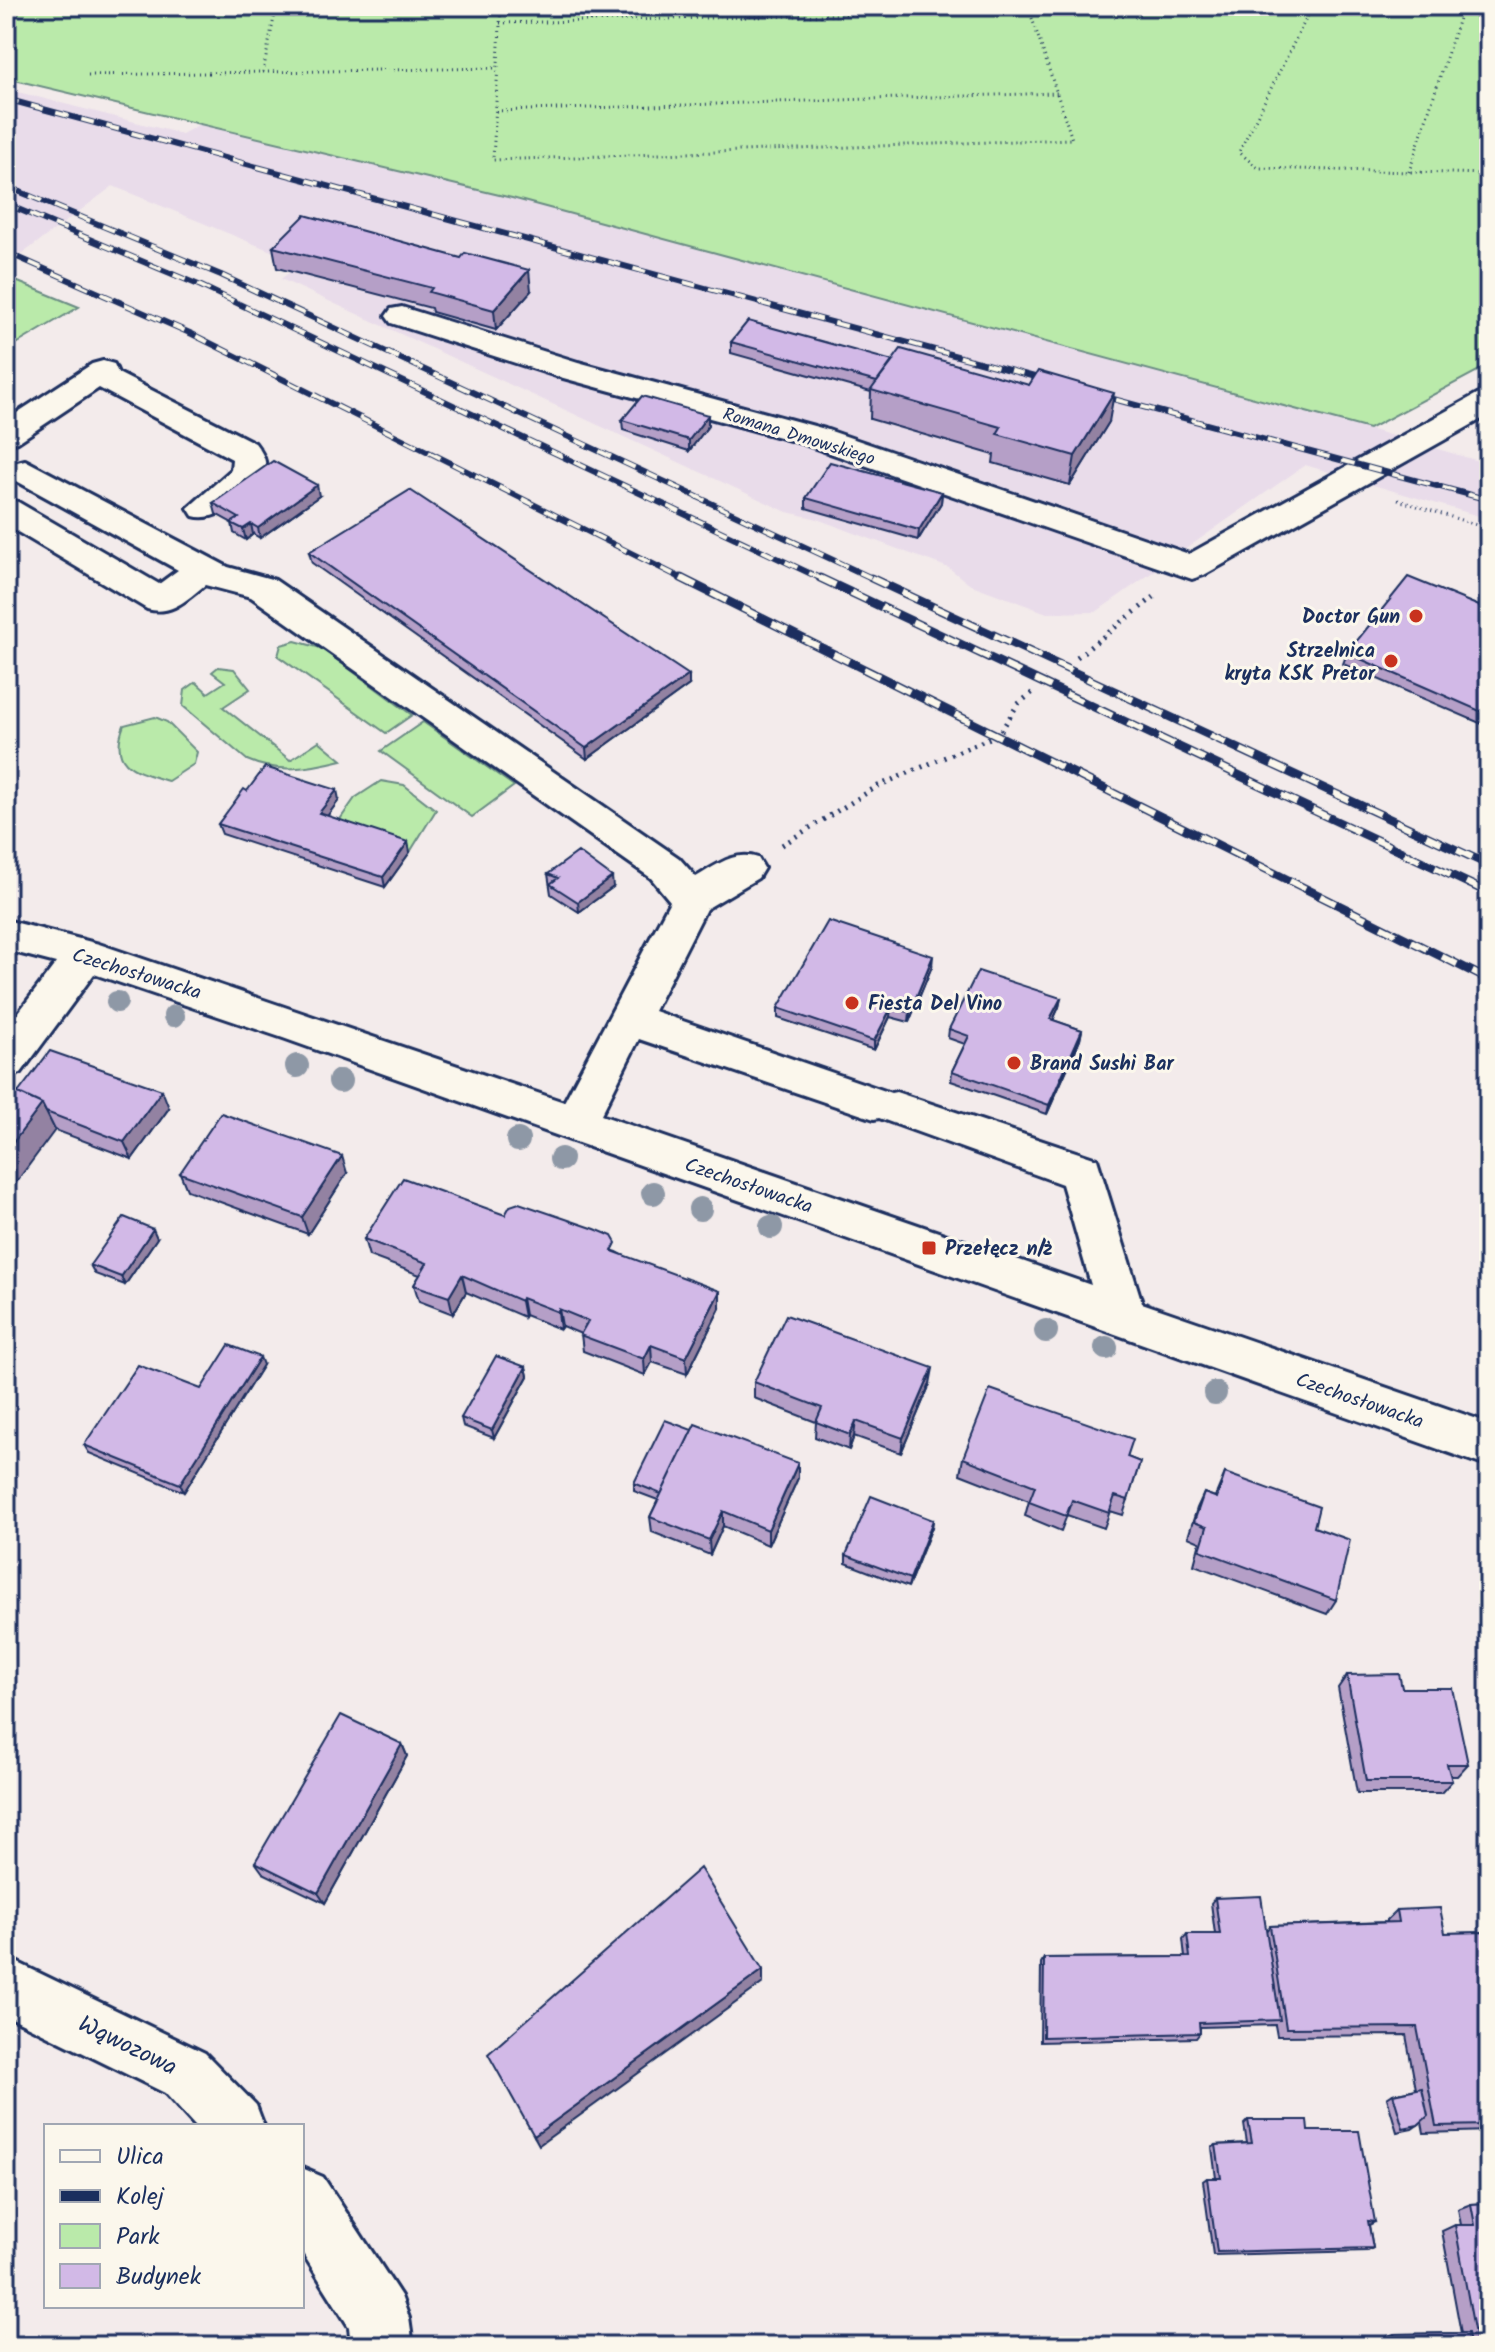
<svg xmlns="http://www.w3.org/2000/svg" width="1495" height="2352" font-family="Kalam,sans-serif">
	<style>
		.built { fill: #e9dcea }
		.green { fill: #baeaaa; stroke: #6a8c84; stroke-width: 2 }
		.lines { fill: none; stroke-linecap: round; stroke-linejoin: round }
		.minor-casing { stroke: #1b2f5e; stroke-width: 6 }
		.path-far1 { stroke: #1b2f5e; stroke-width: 3; stroke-dasharray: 1 4; stroke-linecap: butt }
		.path { stroke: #1b2f5e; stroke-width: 5; stroke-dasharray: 2 6; stroke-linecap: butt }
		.minor { fill: #fbf7ec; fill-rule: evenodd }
		.rail-far1-casing { stroke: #1b2f5e; stroke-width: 6 }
		.rail-casing { stroke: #1b2f5e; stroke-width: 9 }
		.rail-far1 { stroke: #fbf7ec; stroke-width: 4; stroke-dasharray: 13; stroke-linecap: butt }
		.rail { stroke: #fbf7ec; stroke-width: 6; stroke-dasharray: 17; stroke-linecap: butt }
		.tree { fill: #8e98a6 }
		.wall { fill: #b59fc7; stroke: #1b2f5e; stroke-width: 2 }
		.shaded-wall { fill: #9382a2; stroke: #1b2f5e; stroke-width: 2 }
		.building { fill: #d2b9e7; stroke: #1b2f5e; stroke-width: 2 }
		.poi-dot { fill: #c8321e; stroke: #fbf7ec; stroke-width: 3 }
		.labels { text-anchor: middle; stroke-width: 6; stroke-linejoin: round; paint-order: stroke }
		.far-street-label { font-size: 18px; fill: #1b2f5e; stroke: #fbf7ec }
		.poi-label { font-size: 20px; font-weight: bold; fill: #1b2f5e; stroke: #fbf7ec; text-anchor: start }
		.street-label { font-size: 20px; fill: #1b2f5e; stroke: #fbf7ec }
		.near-street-label { font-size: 24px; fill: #1b2f5e; stroke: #fbf7ec }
	</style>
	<rect width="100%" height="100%" fill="#f3ebeb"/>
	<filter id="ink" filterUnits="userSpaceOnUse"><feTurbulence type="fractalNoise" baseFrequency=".0125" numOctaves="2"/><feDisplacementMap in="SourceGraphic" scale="16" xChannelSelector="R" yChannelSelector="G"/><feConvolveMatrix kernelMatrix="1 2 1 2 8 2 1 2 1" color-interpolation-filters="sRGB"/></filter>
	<g filter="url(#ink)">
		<path class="built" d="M6,89L182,134L200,124L512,198L1369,429L1489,464V519L1305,465L1096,612L1047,613L969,584L949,568L814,518L787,512L281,279L291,271L277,268L286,257L113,186L6,266Z"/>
		<path class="green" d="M6,6H1489V365L1369,429L512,198L6,78Z
			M6,277L79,307L6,350Z
			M295,641L321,648L412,715L386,733L278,656L281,645Z
			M218,667L234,669L250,689L223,707L290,760L319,741L342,760C310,768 278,774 247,760L183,706L185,690L196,682L208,693L225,682L212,672Z
			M155,717L167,722L197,752L194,764L168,781C136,771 108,766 124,725Z
			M423,722L514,786L472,817L381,751Z
			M381,781L404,785L436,810L410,852L334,828L355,798Z"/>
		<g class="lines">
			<g class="minor-casing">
				<path id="minor" d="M402,307L578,362L825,429L1189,554L1477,394L1489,391V415L1204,575L1192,579L801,443L556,376L391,323L386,316L391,309Z
					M103,361L114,364L118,373L255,443C265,456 270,466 260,482C240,497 220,523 193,516L188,508L231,470L232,459L99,388L18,442L6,445V420L92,364Z
					M25,460L228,567L275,580L679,858L696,877C716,866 734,850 758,858L764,868L758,878L706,909L654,1011L891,1093L896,1092L1097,1159L1142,1303L1489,1423V1467L283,1038L94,974L21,1073L6,1078V1029L56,963L6,950V920L99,944L564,1102L670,901L651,878L251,597L205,585C187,599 172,616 147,609L6,525V499L18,502L159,584L178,570L13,479L8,471L13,463ZM639,1039L874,1119L879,1118L1062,1184L1091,1285L601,1115Z
					M6,1957L205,2053L256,2105L264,2126H195L165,2093L6,2015Z
					M302,2168L323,2177L401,2296L409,2318L413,2346H351L349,2327L302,2252Z"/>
			</g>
			<path class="path-far1" d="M501,6L493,160L1072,139L1028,6
				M1312,7L1239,152L1258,168L1489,174
				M500,23L873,14
				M263,72L275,13
				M88,75L498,68
				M496,111L1057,93
				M1409,172L1463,6
				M1398,500L1489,529"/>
			<path class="path" d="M1077,657L1154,597
				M782,845L878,786L999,734L1018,704L1033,692"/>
			<use href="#minor" class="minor"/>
			<g class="rail-far1-casing">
				<path id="rail-far1" d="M6,99L1057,383
					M6,186L221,275L876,580
					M6,204L201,286L824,580
					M6,252L192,334L685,580
					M1091,393L1489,500"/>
			</g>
			<g class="rail-casing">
				<path id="rail" d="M681,578L1489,980
					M820,578L1489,893
					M871,578L1489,865"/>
			</g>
			<use href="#rail-far1" class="rail-far1"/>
			<use href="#rail" class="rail"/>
		</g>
		<g class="tree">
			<circle cx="117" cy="1002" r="11"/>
			<circle cx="174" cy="1016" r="11"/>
			<circle cx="297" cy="1066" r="12"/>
			<circle cx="340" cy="1081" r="12"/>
			<circle cx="518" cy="1140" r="12"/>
			<circle cx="561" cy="1159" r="12"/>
			<circle cx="653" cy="1193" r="12"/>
			<circle cx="700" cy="1209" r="12"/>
			<circle cx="771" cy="1227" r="12"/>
			<circle cx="1046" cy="1331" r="12"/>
			<circle cx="1106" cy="1348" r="12"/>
			<circle cx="1215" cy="1393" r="12"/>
		</g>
		<path class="wall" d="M273,247L531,291L496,330L432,312L431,308L277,268Z
			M731,342L1109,422L1070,485L993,463L994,455L870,419L871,392L731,353Z
			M708,415V426L689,451L623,430L622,420Z
			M942,492L941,503L918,540L806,508V498Z
			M319,496L260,538L253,534L246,540L234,533L232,523L216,514L213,503Z
			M309,552L689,685L587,759L312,563Z
			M1489,610V654L1485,659L1489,661V727L1343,664L1347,653Z
			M247,791L339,800L327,816L410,852L385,887L222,834L218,824Z
			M548,874L613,887L579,912L551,894Z
			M932,966L909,1022L890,1017L874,1050L778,1018V1008Z
			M1061,998L1059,1007L1053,1020L1082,1030L1080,1040L1047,1114L951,1081L952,1071L965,1044L948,1038L949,1029Z
			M18,1093L169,1108L132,1159L55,1130Z
			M180,1173H347L308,1234L187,1190Z
			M505,1215L617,1252L720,1308L687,1374L652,1362L645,1375L583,1351L581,1334L562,1326L560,1329L525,1315L524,1317L466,1292L453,1314L419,1301L414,1285L420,1275L369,1256L364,1239Z
			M157,1238L125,1285L95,1274L90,1265Z
			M263,1365L184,1492L89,1453L84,1445L201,1389Z
			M526,1367L528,1376L494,1438L463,1426L461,1418Z
			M754,1382L930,1384L901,1453L854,1436L849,1450L815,1437L816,1422L754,1398Z
			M692,1430L798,1463V1478L768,1545L723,1526L710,1555L652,1532L650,1517L658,1500L634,1491V1483Z
			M1127,1457L1140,1462L1123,1515L1110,1511L1104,1528L1067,1515L1061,1531L1025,1516L1029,1501L960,1474L963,1458Z
			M1225,1473L1314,1527L1336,1600L1327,1614L1194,1565L1200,1542L1188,1537L1197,1508L1204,1493L1215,1497Z
			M933,1520L932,1527L908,1587L846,1563V1555Z
			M1347,1675L1402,1688L1468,1764L1457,1776H1450L1452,1781L1441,1793H1357L1338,1688Z
			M402,1744L407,1756L325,1903L263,1873L255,1862Z
			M1215,1898L1266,1931L1270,1926L1387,1922V1920L1397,1910L1445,1933L1489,1932V2131L1424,2133L1422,2122L1412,2129L1397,2132L1387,2098L1393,2094L1416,2089L1406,2035L1277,2036L1275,2025L1200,2027V2033L1196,2038L1040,2042L1041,1963L1044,1958L1185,1957L1183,1939L1187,1934H1215L1211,1903Z
			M1248,2120L1308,2131L1375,2222L1369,2225L1373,2248L1368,2251L1213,2255L1203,2181L1207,2178H1216L1212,2148L1216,2145L1247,2143L1244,2124Z
			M1489,2203V2346H1390L1388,2336L1394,2334L1461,2333L1442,2231L1455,2225H1461L1458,2209L1471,2204Z"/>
		<path class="shaded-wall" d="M529,270L531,291L496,330L494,310Z
			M1114,393L1109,422L1070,485L1075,456Z
			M708,415V426L689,451V440Z
			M317,485L319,496L260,538L258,528Z
			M942,492L941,503L918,540L919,530Z
			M251,524L253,534L246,540L243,529Z
			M689,675V685L587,759L586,748Z
			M337,790L339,800L322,823L319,813Z
			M408,842L410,852L385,887L383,877Z
			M612,877L613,887L579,912L578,902Z
			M933,956L932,966L909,1022L910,1012Z
			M1061,998L1059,1007L1049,1029L1050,1019Z
			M891,1008L890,1017L874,1050V1041Z
			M1082,1030L1080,1040L1047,1114L1049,1105Z
			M162,1090L169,1108L132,1159L124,1142Z
			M42,1104L55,1130L6,1196V1152Z
			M342,1156L347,1173L308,1234L302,1217Z
			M153,1229L157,1238L125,1285L121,1277Z
			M462,1275L466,1292L453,1314L449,1297Z
			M720,1291V1308L687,1374L686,1358Z
			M522,1298L525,1315L524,1317L521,1301Z
			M559,1309L562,1326L560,1329L558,1312Z
			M651,1345L652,1362L645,1375L644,1359Z
			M260,1357L263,1365L184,1492L180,1484Z
			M526,1367L528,1376L494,1438L492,1430Z
			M933,1368L930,1384L901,1453L903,1438Z
			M856,1421L854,1436L849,1450L850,1435Z
			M798,1463V1478L768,1545V1530Z
			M723,1511V1526L710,1555L709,1540Z
			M933,1520L932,1527L908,1587L910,1579Z
			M402,1744L407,1756L325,1903L318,1893Z
			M763,1970V1983L539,2145L534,2136Z"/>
		<path class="building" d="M305,215L461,258L465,253L529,270L494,310L429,292L432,288L273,247Z
			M748,321L893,361L877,382L731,342Z
			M901,349L1029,385L1038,371L1114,393L1075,456L997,434L1001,427L871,390Z
			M642,396L708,415L689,440L622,420Z
			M273,461L317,485L258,528L251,524L243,529L231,523L239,518L213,503Z
			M830,462L942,492L919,530L806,498Z
			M410,490L689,675L586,748L309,552Z
			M1408,577L1489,610V650L1483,658L1489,661V715L1347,653Z
			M265,767L337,790L319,813L408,842L383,877L218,824L244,789L247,791Z
			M578,852L612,877L578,902L550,884L558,878L548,874Z
			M828,921L933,956L910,1012L891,1008L874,1041L778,1008Z
			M978,971L1061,998L1050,1019L1082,1030L1049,1105L952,1071L969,1036L949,1029Z
			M50,1051L162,1090L124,1142L46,1112L42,1104L18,1093Z
			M6,1087L42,1104L6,1152Z
			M221,1113L342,1156L302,1217L180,1173Z
			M403,1178L505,1215L510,1206L519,1203L595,1229L612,1236L616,1243L612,1251L720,1291L686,1358L651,1345L644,1359L580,1335L588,1321L559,1309L558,1312L522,1298L521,1301L462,1275L449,1297L414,1285L427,1263L364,1239Z
			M124,1217L153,1229L121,1277L90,1265Z
			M786,1315L933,1368L903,1438L856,1421L850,1435L816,1422L822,1408L754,1382Z
			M229,1345L260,1357L180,1484L84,1445L138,1365L201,1389Z
			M496,1356L526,1367L492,1430L461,1418Z
			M990,1389L1133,1439L1127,1457L1140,1462L1128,1500L1115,1496L1109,1513L1072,1500L1066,1516L1029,1502L1035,1486L963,1458Z
			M665,1420L692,1430L661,1494L634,1483Z
			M695,1424L798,1463L768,1530L723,1511L709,1540L650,1517Z
			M1225,1473L1319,1507L1314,1527L1350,1540L1336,1600L1200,1550L1207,1527L1194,1522L1204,1493L1217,1498Z
			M871,1496L933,1520L910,1579L846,1555Z
			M1399,1674L1402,1688H1452L1468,1764H1447L1452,1781H1366L1347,1675Z
			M341,1715L402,1744L318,1893L255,1862Z
			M700,1868L763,1970L534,2136L488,2054Z
			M1261,1896L1280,2020L1199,2023L1200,2033L1043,2037L1044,1958L1190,1957L1187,1934H1220L1215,1898Z
			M1440,1908L1445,1933L1489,1932V2125L1436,2126L1417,2027L1286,2028L1270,1926L1399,1922L1397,1910Z
			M1422,2088L1428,2116L1418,2125L1403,2128L1393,2094Z
			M1248,2120H1307L1308,2131H1359L1375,2222L1368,2221L1373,2248L1217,2252L1207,2178H1221L1216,2145L1252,2143Z
			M1489,2203V2346H1477L1455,2225H1475L1471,2204Z
			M1468,2333L1470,2346H1396L1394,2334Z"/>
	</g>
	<g class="poi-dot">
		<circle cx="1416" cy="616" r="8"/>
		<circle cx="1391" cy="661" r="8"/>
		<circle cx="852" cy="1003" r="8"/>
		<circle cx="1014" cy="1063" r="8"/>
		<rect x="921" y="1240" width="16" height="16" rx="4"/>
	</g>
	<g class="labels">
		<g class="far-street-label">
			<text transform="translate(799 436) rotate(17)" y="6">Romana Dmowskiego</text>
		</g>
		<g class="poi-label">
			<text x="1400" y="623" text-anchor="end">Doctor Gun</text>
			<text x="1375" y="657" text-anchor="end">Strzelnica<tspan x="1375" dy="23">kryta KSK Pretor</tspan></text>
			<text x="868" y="1010">Fiesta Del Vino</text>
			<text x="1030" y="1070">Brand Sushi Bar</text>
			<text x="945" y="1255">Przełęcz n/ż</text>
		</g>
		<g class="street-label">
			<text transform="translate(137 973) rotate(17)" y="7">Czechosłowacka</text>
			<text transform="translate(749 1185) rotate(19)" y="7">Czechosłowacka</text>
			<text transform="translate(1360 1400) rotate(19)" y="7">Czechosłowacka</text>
		</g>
		<g class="near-street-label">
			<text transform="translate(128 2045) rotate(26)" y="8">Wąwozowa</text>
		</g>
	</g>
	<rect width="1495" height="2352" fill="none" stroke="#fbf7ec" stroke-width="32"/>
	<rect x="16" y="16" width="1463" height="2320" fill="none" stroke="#1b2f5e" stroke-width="3" filter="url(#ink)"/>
	<rect x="44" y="2124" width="260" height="184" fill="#fbf7ec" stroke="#a1a7b3" stroke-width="2"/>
	<rect x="60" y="2150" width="40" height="12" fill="#fbf7ec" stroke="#a1a7b3" stroke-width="2"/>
	<text x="116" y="2164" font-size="24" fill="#1b2f5e">Ulica</text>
	<rect x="60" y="2190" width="40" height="12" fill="#1b2f5e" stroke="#a1a7b3" stroke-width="2"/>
	<text x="116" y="2204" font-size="24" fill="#1b2f5e">Kolej</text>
	<rect x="60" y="2224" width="40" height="24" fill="#baeaaa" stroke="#a1a7b3" stroke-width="2"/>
	<text x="116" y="2244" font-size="24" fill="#1b2f5e">Park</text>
	<rect x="60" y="2264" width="40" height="24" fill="#d2b9e7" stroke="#a1a7b3" stroke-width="2"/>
	<text x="116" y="2284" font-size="24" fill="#1b2f5e">Budynek</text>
</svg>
